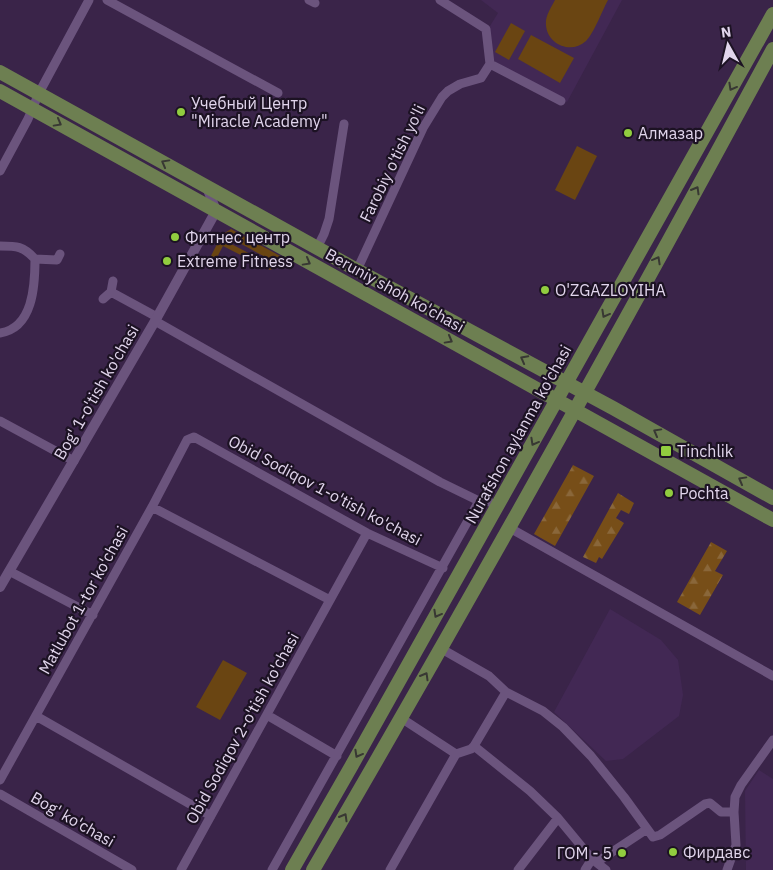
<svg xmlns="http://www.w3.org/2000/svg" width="773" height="870" font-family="'IBM Plex Sans',sans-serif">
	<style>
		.built { fill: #422854 }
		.grass { fill: #6a4512 }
		.forest { fill: url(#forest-firs) }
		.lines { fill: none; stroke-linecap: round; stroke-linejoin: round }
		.minor { stroke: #6b547d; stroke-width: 9 }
		.tertiary { stroke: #6b547d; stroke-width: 10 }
		.primary { stroke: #6d7f51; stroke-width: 14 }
		.oneway { stroke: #383833 }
		.poi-dot { fill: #91cd3f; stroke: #1c1223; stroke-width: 2 }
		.labels { text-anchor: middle; stroke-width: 4.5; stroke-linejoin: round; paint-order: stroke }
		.poi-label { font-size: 16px; fill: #e1d5ec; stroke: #1c1223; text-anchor: start }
		.street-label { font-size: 16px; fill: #e1d5ec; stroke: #1c1223 }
	</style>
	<defs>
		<pattern id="forest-firs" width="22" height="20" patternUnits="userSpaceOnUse" patternTransform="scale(1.25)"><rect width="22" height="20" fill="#774e18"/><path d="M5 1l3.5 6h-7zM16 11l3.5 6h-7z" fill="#8a673a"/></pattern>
	</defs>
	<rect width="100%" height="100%" fill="#3a2449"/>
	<path class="built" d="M481,0H622L567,102L492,60L490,26L498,13Z
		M610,609L661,640L678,660L683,695L679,716L623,759L606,761L554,712Z
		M759,770L773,779V870H746L745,791Z"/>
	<path class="grass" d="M555,0H608C602,11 594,33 586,41C571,55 547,44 546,25C545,16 551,8 555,0Z
		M511,23L525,31L509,60L495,52Z
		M531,35L574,58L560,83L518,59Z
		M577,146L597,156L575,200L555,190Z
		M231,229L282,257L278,264L223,234Z
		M220,238L275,267L270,270L223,246L213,265L208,262Z
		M223,660L247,673L220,720L196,707Z"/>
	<path class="forest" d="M573,465L594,476L555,546L534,534Z
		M618,493L634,503L629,514L621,510L616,518L624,523L602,559L599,557L596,563L583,557Z
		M711,542L727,551L715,571L723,575L700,615L677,602Z"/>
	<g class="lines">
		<path class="minor" d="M107,0L278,93
			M309,0L315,3
			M490,64L561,101
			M0,171L28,119L39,93L89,0
			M0,246C17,246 23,246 35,259C35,286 33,328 0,333
			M317,248L324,234L329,219L344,124
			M35,259L57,260L60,254
			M357,270L423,128L442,97L448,91L460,84L481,78L490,64L486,29L440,0
			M111,292L157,317
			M103,299L111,292L113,281
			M155,321L440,482L479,501L485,500L498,506
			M0,421L74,461
			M152,507L330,600
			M508,527L773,676
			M9,571L93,615
			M440,648L489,676L506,692L543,711L563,727L591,756L624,797L653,837L660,835L705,804L710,803L721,812H734
			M267,715L337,756
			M36,716L211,816
			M401,718L456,754
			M474,746L530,791L558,818L592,859L606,870
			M0,780L152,507L187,440L194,437L367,533L443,568
			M0,794L132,870
			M597,862L647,829
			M181,870L367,533
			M272,870L479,501
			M390,870L456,754L471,749L474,746L506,692
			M518,870L558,818
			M585,870L592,859
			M727,870L736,845L734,812L735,797L741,785L773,740"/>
		<path class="tertiary" d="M0,587L155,321L216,211L207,187"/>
		<path class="primary" d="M0,72L357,270L613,408L773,498
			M0,91L773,520
			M292,870L352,765L773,14
			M313,870C471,599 624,325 773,49"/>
	</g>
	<defs><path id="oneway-chevron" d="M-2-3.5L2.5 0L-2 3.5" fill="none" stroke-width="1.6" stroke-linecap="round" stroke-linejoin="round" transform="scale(1.25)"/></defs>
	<g class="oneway">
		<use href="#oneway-chevron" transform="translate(732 87) rotate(119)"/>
		<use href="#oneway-chevron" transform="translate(58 123) rotate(29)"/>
		<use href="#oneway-chevron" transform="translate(165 163) rotate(-151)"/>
		<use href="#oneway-chevron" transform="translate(696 190) rotate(-60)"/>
		<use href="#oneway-chevron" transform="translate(657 260) rotate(-61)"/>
		<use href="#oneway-chevron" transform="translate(307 262) rotate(29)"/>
		<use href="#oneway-chevron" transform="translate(605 314) rotate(119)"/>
		<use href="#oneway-chevron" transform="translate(449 340) rotate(29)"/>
		<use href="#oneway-chevron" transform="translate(524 359) rotate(-152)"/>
		<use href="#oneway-chevron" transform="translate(657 432) rotate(-151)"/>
		<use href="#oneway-chevron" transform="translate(534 442) rotate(119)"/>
		<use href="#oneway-chevron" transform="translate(742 480) rotate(-151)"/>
		<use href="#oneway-chevron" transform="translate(437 614) rotate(119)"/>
		<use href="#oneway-chevron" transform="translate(425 676) rotate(-60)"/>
		<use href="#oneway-chevron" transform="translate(358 754) rotate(119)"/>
		<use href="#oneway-chevron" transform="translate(344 817) rotate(-60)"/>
	</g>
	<g class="poi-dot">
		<circle cx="181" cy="112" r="5"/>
		<circle cx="628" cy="133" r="5"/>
		<circle cx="175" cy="237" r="5"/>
		<circle cx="167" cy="261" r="5"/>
		<circle cx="545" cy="290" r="5"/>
		<rect x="660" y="445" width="12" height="12" rx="2.5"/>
		<circle cx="669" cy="493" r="5"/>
		<circle cx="673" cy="852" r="5"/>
		<circle cx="622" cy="853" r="5"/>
	</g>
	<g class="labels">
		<g class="poi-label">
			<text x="191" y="109">Учебный Центр<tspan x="191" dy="18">"Miracle Academy"</tspan></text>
			<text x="638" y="139">Алмазар</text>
			<text x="185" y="243">Фитнес центр</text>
			<text x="177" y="267">Extreme Fitness</text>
			<text x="555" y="296">O'ZGAZLOYIHA</text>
			<text x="677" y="457">Tinchlik</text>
			<text x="679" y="499">Pochta</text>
			<text x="683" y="858">Фирдавс</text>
			<text x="612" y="859" text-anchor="end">ГОМ - 5</text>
		</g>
		<g class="street-label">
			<text transform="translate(392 163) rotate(-64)" y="6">Farobiy o'tish yo'li</text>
			<text transform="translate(395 290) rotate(29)" y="6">Beruniy shoh ko'chasi</text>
			<text transform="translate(96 392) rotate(-60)" y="6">Bog' 1-o'tish ko'chasi</text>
			<text transform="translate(518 434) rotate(-61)" y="6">Nurafshon aylanma ko'chasi</text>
			<text transform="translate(325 490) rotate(28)" y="6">Obid Sodiqov 1-o'tish ko'chasi</text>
			<text transform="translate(83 600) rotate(-61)" y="6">Matlubot 1-tor ko'chasi</text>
			<text transform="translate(242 728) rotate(-61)" y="6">Obid Sodiqov 2-o'tish ko'chasi</text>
			<text transform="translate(73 819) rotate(30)" y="6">Bog' ko'chasi</text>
		</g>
	</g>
	<g transform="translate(728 45) rotate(352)" stroke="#1c1223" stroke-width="4" paint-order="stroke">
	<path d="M0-4L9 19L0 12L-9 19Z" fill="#e1d5ec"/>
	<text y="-8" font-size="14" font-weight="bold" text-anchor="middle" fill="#e1d5ec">N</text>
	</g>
</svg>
